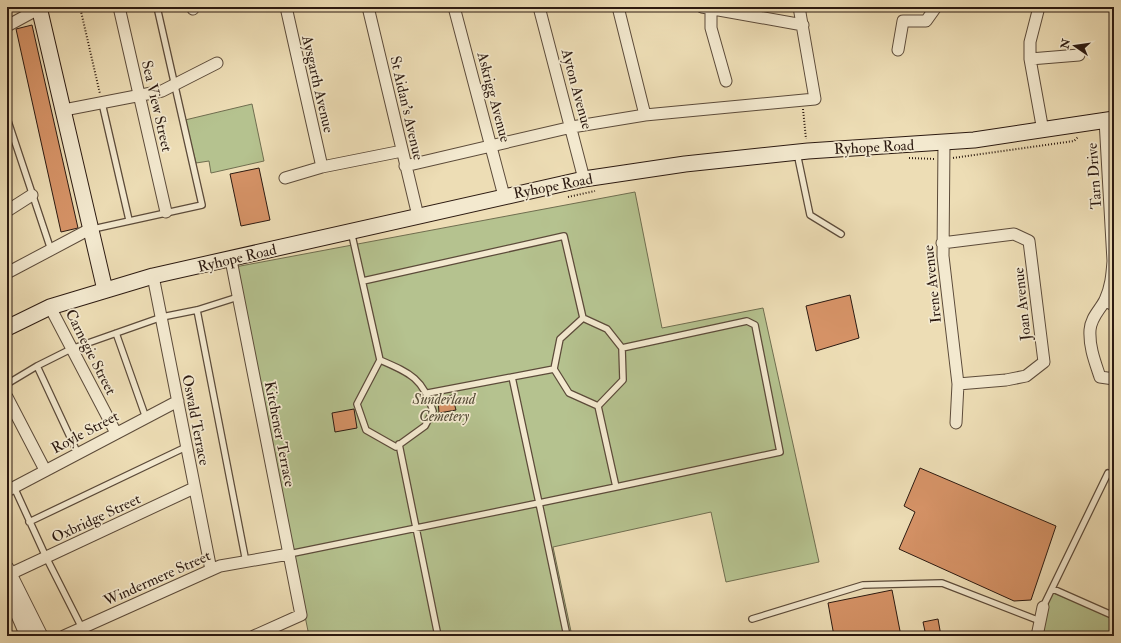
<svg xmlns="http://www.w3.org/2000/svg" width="1121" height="643" font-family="'IM FELL Double Pica',serif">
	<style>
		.green { fill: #b5c28f; stroke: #706e50 }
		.building { fill: #d69367; stroke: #2c1a11 }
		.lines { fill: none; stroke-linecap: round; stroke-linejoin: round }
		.service-casing { stroke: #5c4b3a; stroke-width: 8 }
		.minor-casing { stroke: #5c4b3a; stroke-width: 13 }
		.tertiary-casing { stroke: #5c4b3a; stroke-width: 15 }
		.secondary-casing { stroke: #2c1a11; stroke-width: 17 }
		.path { stroke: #2c1a11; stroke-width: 2; stroke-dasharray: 1 2; stroke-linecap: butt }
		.service { stroke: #f3e9cf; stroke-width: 5.5 }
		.minor { stroke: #f3e9cf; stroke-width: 11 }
		.tertiary { stroke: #f3e9cf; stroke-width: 13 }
		.secondary { stroke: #f3e9cf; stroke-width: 15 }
		.labels { text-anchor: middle; stroke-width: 3.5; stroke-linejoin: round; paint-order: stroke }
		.street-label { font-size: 15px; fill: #2c1a11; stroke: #f3e9cf }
		.park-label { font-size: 15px; font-style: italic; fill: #554c37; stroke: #f3e9cf }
	</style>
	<rect width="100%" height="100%" fill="#edddb5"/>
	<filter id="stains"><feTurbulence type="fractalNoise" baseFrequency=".005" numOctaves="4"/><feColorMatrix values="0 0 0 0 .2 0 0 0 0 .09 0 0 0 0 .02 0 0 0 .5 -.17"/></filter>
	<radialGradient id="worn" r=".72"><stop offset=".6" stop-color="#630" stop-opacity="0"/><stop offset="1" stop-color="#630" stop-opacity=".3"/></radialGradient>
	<path class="green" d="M252,104L264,161L211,173L209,161L196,163L185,120Z
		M635,192L662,328L763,308L819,562L726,582L711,512L553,547L572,636H309L235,267Z
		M1051,592L1114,618V636H1041Z"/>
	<path class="building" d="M32,25L78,228L61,232L16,29Z
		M259,168L270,220L241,226L230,174Z
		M850,295L859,338L816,351L806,306Z
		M452,395L456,410L439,413L438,399Z
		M354,409L357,428L335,432L332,413Z
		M920,468L1056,526L1031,600L1014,601L899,549L915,512L904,506Z
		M892,590L901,636H834L828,603Z
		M938,619L941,636H926L923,622Z"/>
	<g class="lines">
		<g class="service-casing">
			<path id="service" d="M102,103L129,220
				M7,118L51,250
				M797,153L810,215L841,234
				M93,229L202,205L157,7
				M351,231L380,360L357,404L366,430L396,447L425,426L433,411C423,378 410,373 380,360
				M363,281L564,236L583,318
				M197,310L246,562
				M116,333L146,418
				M37,366L78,454
				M512,377L539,503L616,487L598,406L569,393L554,369L560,339L583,318L607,329L622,348L623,380L598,406
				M7,384L37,366L71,349L162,317L197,310L238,297
				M428,393L554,369
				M399,444L438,636
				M14,487L46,557L86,636
				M616,487L780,452L755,325L747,321L622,348
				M29,522L186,447
				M289,554L539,503L567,636
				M1053,589L1114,616
				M1043,607L1108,473L1114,476
				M752,619L863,585L942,583L1040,621"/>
		</g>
		<g class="minor-casing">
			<path id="minor" d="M119,7L166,212
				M192,7L193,9
				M286,7L322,167
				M368,7L418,216
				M454,7L504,196
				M539,7L584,179
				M618,7L645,115
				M702,7L803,25
				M1039,7L1030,42V59L1043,131
				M711,9V28L726,81
				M7,26L31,13
				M898,50L903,21H926L936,7
				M1030,59L1079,55
				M64,110L162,91L217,63
				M1105,120L1113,261C1112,275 1111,287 1105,300C1100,310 1091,317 1090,330C1089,347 1095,362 1100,377L1114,379
				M944,143L943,256L958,384L956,423
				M405,166L572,127L645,115L815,99L799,7
				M285,178L322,167L402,151
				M7,211L32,195
				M942,243L1014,234L1029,241L1044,362L1026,376L1006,380L958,384
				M231,260L301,615L254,636
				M7,273L90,229
				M153,276L211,570
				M1105,301L1114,305
				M50,307L116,433
				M7,397L45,470
				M7,491L178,401
				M10,574L194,488
				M64,636L220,566L289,554
				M1037,636L1043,607"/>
		</g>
		<g class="tertiary-casing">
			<path id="tertiary" d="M7,568L41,636
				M7,590L27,636"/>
		</g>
		<g class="secondary-casing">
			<path id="secondary" d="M39,7L105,290
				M7,328L50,307L153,276L584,179L685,164L808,151L974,140L1114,119"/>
		</g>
		<path class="path" d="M80,7L100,94
			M803,109L806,139
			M909,158L935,159
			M953,158L1074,141L1078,137
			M568,197L595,191"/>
		<use href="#service" class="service"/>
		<use href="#minor" class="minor"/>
		<use href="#tertiary" class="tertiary"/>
		<use href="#secondary" class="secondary"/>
	</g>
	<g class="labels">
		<g class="street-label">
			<text transform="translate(318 84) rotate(77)" y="5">Aysgarth Avenue</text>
			<text transform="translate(577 89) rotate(75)" y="5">Ayton Avenue</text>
			<text transform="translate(494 97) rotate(75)" y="5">Askrigg Avenue</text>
			<text transform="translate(157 106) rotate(77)" y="5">Sea View Street</text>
			<text transform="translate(407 108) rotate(77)" y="5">St Aidan's Avenue</text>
			<text transform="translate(874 147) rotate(-3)" y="5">Ryhope Road</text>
			<text transform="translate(1094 176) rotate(-94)" y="5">Tarn Drive</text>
			<text transform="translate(553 186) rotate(-11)" y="5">Ryhope Road</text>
			<text transform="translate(237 258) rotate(-13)" y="5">Ryhope Road</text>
			<text transform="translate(932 284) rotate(-96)" y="5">Irene Avenue</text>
			<text transform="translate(1022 304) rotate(-96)" y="5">Joan Avenue</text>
			<text transform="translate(91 352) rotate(63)" y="5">Carnegie Street</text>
			<text transform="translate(196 420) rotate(79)" y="5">Oswald Terrace</text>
			<text transform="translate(85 432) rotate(-28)" y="5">Royle Street</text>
			<text transform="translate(280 434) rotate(79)" y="5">Kitchener Terrace</text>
			<text transform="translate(96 518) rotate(-25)" y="5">Oxbridge Street</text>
			<text transform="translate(157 578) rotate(-24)" y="5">Windermere Street</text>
		</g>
		<g class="park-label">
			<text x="444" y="404">Sunderland<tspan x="444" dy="17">Cemetery</tspan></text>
		</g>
	</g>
	<rect width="1121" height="643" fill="none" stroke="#edddb5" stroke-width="24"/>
	<rect x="8" y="8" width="1105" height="627" fill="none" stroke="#2c1a11" stroke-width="2"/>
	<rect x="12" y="12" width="1097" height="619" fill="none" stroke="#2c1a11"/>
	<g transform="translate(1075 46) rotate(283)" stroke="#f3e9cf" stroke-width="3" paint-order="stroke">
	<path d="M0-3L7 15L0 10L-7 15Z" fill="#2c1a11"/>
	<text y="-6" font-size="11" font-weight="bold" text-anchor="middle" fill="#2c1a11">N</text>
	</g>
	<rect width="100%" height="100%" filter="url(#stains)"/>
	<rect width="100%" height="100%" fill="url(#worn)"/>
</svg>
